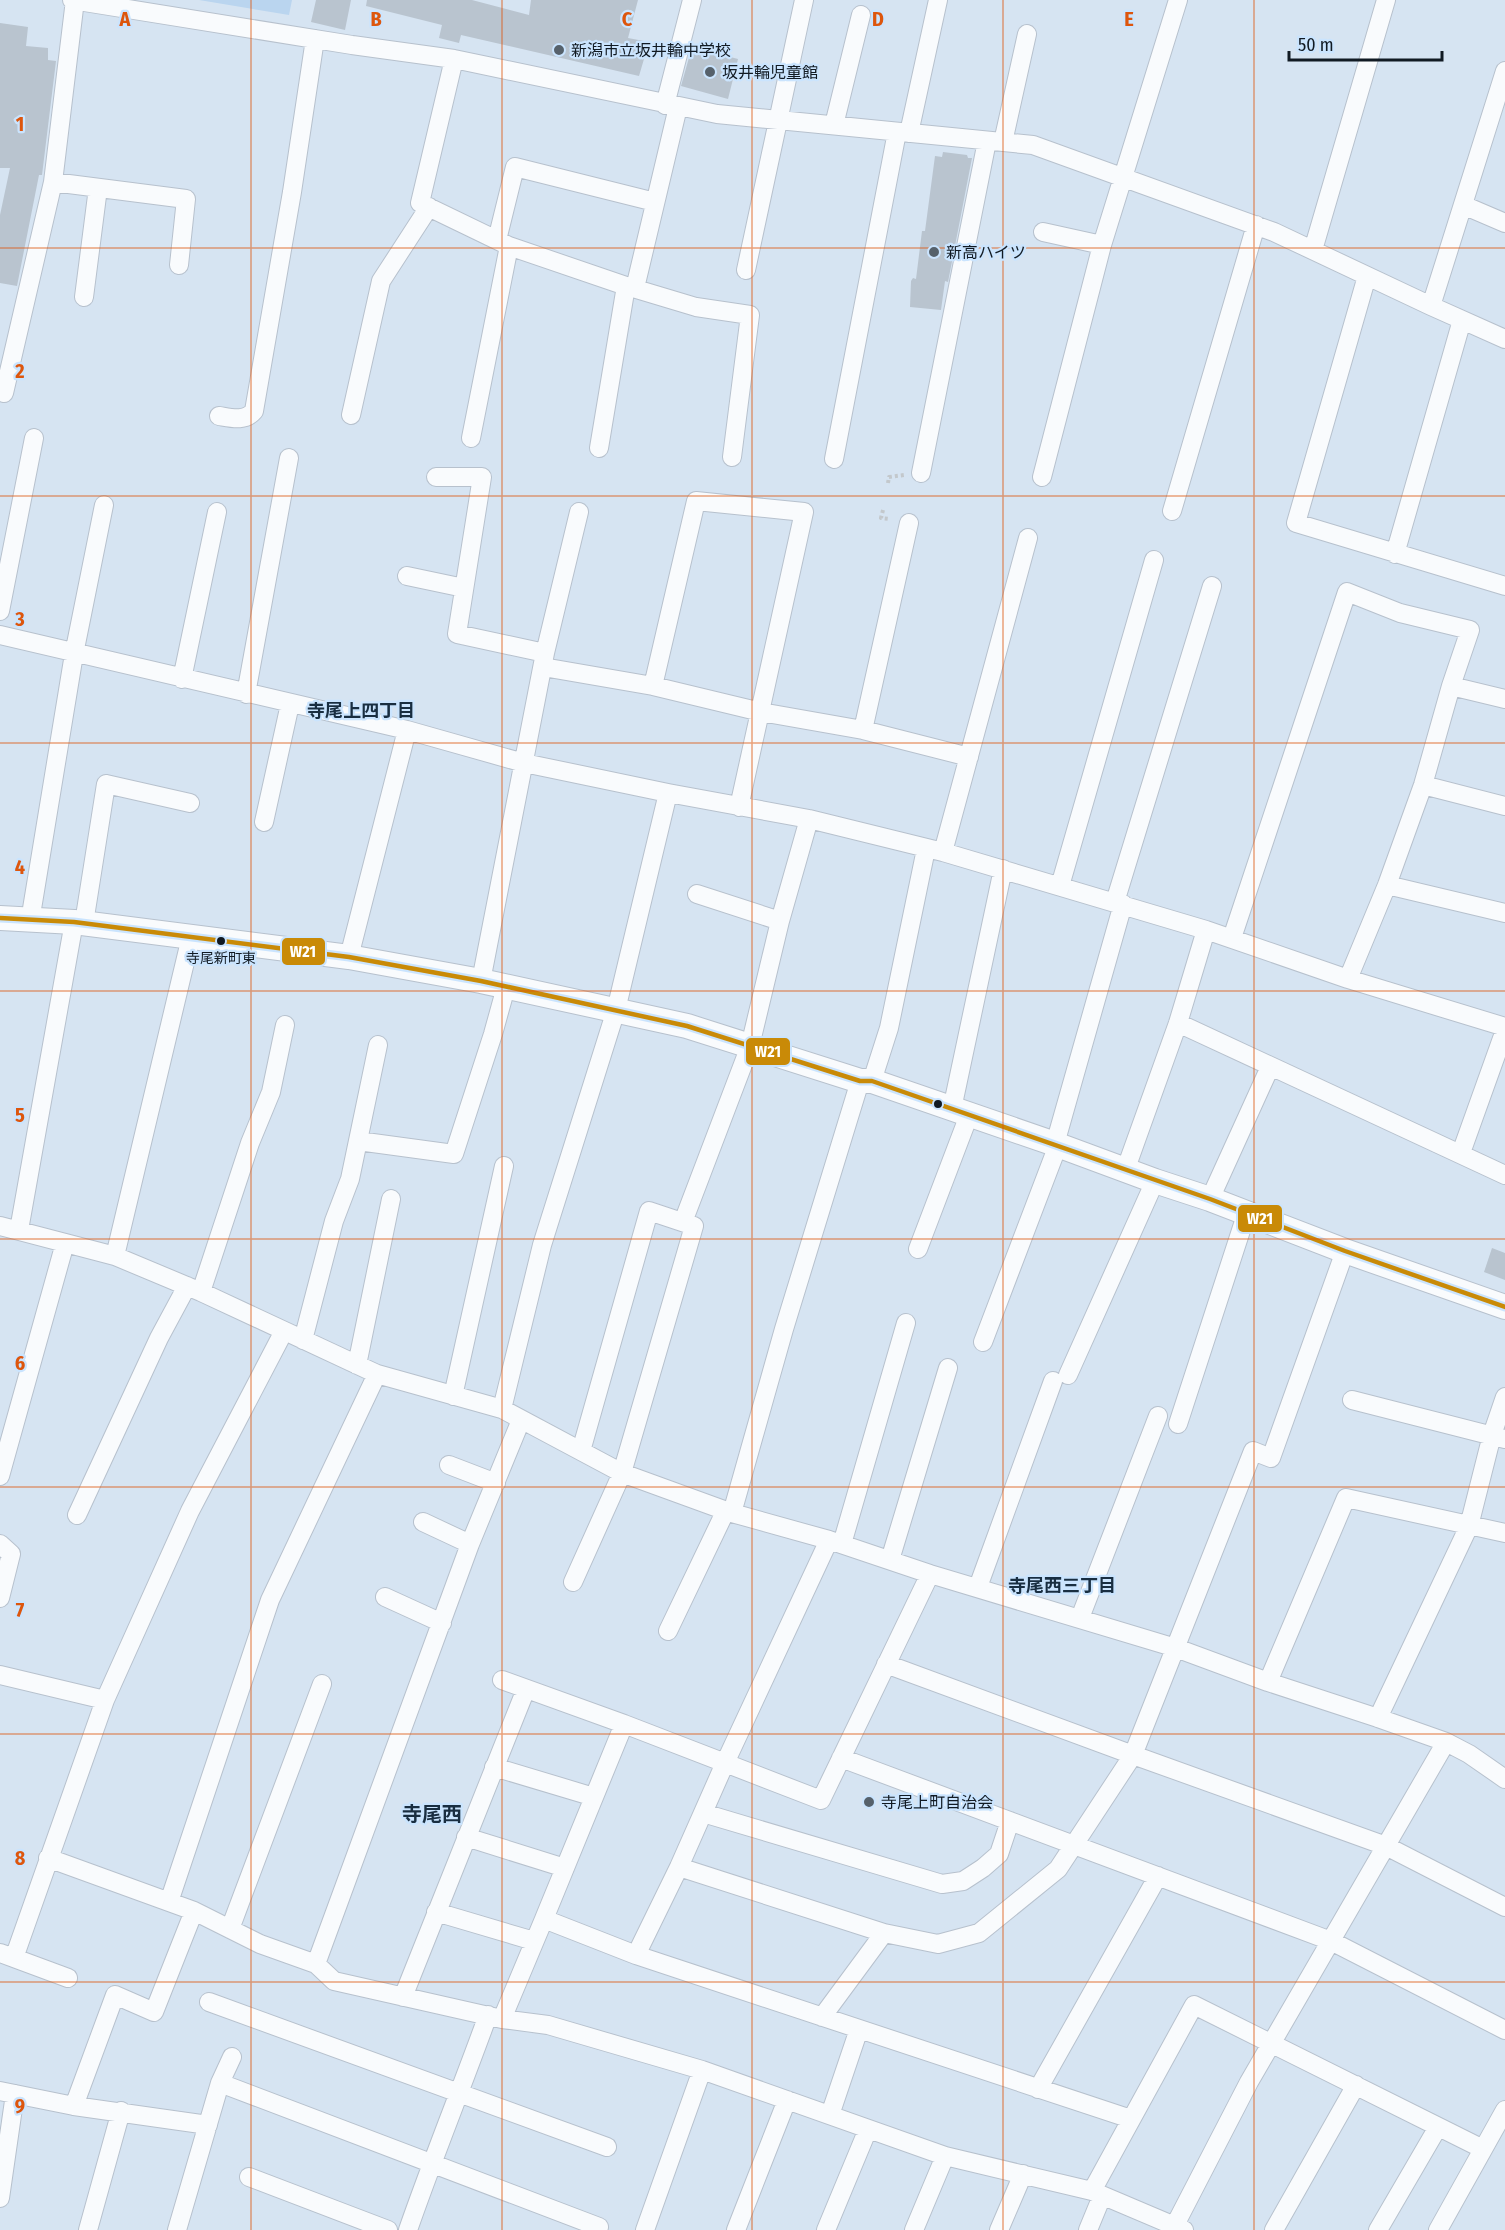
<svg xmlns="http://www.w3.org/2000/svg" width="1505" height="2230" viewBox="0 0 1505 2230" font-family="'Fira Sans Condensed','Noto Sans JP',sans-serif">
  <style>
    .green { fill: #bad5ef }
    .building { fill: #b9c4cf }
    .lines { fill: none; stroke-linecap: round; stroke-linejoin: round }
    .minor-casing { stroke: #b7c1cd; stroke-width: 20 }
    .tertiary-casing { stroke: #b7c1cd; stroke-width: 26 }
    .path { stroke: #c3c8cc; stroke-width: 4; stroke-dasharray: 3 3; stroke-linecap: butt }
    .minor { stroke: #f9fbfd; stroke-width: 18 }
    .tertiary { stroke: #f9fbfd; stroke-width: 24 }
    .bus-1-casing { stroke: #cae4fe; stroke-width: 9 }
    .bus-1 { stroke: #c98a07; stroke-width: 4.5 }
    .grid { fill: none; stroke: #dd560d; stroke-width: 1.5; stroke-opacity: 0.55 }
    .poi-dot { fill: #56616b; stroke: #cae4fe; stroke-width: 2 }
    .bus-dot { fill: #111a23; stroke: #cae4fe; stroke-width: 2 }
    .labels { text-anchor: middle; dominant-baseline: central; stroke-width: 4.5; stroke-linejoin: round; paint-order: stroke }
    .bus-label { font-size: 14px; fill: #111a23; stroke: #cae4fe }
    .poi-label { font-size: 16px; fill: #111a23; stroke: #cae4fe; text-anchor: start }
    .neighbourhood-label { font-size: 18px; font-weight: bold; fill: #192e41; stroke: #cae4fe }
    .quarter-label { font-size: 20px; font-weight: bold; fill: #192e41; stroke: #cae4fe }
    .grid-label { font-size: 20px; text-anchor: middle; font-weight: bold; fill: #dd560d; stroke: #cae4fe; stroke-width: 4.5; stroke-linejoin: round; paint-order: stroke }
    .line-badge { stroke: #cae4fe; stroke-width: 2 }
    .badge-label { font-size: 16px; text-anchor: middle; font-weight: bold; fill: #fff }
  </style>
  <rect width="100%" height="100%" fill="#d6e4f2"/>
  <!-- green -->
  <path class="green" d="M199,0h93l-3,15z"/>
  <!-- building -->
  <path class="building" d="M316,0h35l-6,30 -34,-8z
    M367,0h105l57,15 2,-15h107l-10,38 21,4 -10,34 -178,-41 -2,8 -20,-5 3,-13 -76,-19z
    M0,23l28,4 -2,19 22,2v12l8,1 -14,114h-3l-22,111 -17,-3v-68l10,-47h-10z
    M692,47l46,12 -10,40 -47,-13z
    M943,152l24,3 1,3h4l-24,124 -3,-1 -4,29 -31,-3 1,-26 2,-3 3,1 6,-48h3l10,-75 7,1z
    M1492,1248l13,5v27l-21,-8z"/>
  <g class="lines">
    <!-- minor casing -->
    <g class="minor-casing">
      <path id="minor" d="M72,0l280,45 102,14 263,55 316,31 241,87 157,74 74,33
        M454,59l-34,144 89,43 117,40 70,21 54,8 -18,142
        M665,105l27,-105
        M834,125l27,-110
        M909,133l29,-133
        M1003,142l24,-108
        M53,182l133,17 -7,66
        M1463,205l42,18
        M1043,232l59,13
        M497,240l18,-73 140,35
        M1313,250l73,-250
        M746,270l58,-270
        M1367,276l-71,247 209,63
        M635,288l43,-181
        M84,297l14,-109
        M1431,306l74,-235
        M4,393l49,-211 22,-182
        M351,415l30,-134 48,-74
        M219,416c12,2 26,6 35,-5l38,-219 23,-153
        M471,438l38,-192
        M599,448l27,-162
        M834,459l63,-327
        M921,473l66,-332
        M436,477h46l-25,157 88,19
        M1042,477l60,-232 76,-245
        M1172,511l84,-286
        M1395,554l67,-234
        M407,576l57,12
        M0,611l34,-173
        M0,635l407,95 117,33 144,30 141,26 134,33 263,78 142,49 157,48
        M543,667l110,19 108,26 102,18 106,27
        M182,679l35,-167
        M653,686l43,-185 108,11 -65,295
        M246,694l43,-236
        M863,730l46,-207
        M1423,785l82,21
        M264,822l26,-118
        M943,852l85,-314
        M1387,885l118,28
        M1060,886l94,-326
        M697,894l83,27
        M1115,902l97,-316
        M30,921l44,-267 30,-149
        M84,923l22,-139 84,19
        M1232,938l115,-346 53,21 70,17 -19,56
        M349,957l58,-227
        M1348,979l39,-94 36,-100 28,-99 54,13
        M481,981l64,-328 34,-141
        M1178,1023l327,152
        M872,1081l17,-53 37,-179
        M952,1109l51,-240
        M358,1141l96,13 39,-120 13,-47
        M1055,1144l68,-240
        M1461,1153l44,-123
        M1125,1171l53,-148 28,-93
        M1210,1199l60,-132
        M683,1222l67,-176 30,-125 29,-102
        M0,1226l115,30 86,36 176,82 125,35 120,64 110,40 97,27 101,34 246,74 92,34 110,36 68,24 23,12 36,25
        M19,1230l55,-308
        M918,1249l51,-134
        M115,1256l76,-319
        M201,1292l49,-149 21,-51 14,-67
        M303,1340l31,-119 16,-42 28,-134
        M983,1342l75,-197
        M357,1365l34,-166
        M1068,1375l87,-194
        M453,1396l51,-230
        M1352,1400l153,39
        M502,1409l40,-164 74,-235 52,-217
        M1178,1424l69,-212
        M449,1465l47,18
        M0,1476l65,-233
        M732,1513l52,-184 76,-248
        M77,1515l82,-177 28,-52
        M423,1522l47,22
        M0,1544l11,10 -11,44
        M842,1544l64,-221
        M890,1560l58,-192
        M573,1582l49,-109 72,-247 -45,-15 -68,240
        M978,1587l75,-206
        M385,1597l57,26
        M1080,1618l78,-202
        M668,1631l58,-121
        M886,1664l247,91 253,91 119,61
        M0,1675l105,25
        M502,1680l122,44
        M1268,1682l78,-184 159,35
        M1378,1718l91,-192 23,-91 13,-38
        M841,1758l490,183 174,89
        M494,1767l100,30
        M703,1813l239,71 21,-3 20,-13 16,-14 11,-33
        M466,1837l99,31
        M48,1858l146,53 66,33 56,20 18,17 168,38 46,6 154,45 243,86 147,35 92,39
        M679,1867l205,66 54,11 41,-11 79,-64 75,-114 120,-304 18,7 74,-207
        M169,1902l101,-302 107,-226
        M436,1912l98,29
        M544,1919l80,-195 197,76 109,-226
        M230,1929l92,-245
        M0,1953l14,5 91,-258 85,-189 94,-180
        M636,1955l495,164
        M14,1958l54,20
        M316,1964l154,-420 51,-124
        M403,1997l123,-308
        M209,2002l398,145
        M822,2017l62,-84
        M502,2019l42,-100 92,36 43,-88 46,-104 104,-223
        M220,2083l379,144
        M1038,2089l120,-213
        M0,2091l74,15 134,19
        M74,2106l41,-111 39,17 40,-101
        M830,2115l29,-86
        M249,2177l139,53
        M1092,2191l102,-186 289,144
        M0,2198l15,-104
        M1175,2225l74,-143 197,-340
        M88,2230l33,-119
        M177,2230l43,-147 12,-26
        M408,2230c25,-72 54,-143 80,-215
        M645,2230l57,-160
        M736,2230l51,-130
        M826,2230l42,-101
        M914,2230l31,-74
        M999,2230l24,-56
        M1088,2230l14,-34
        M1274,2230l82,-145
        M1378,2230l60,-103
        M1438,2230l67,-120"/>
    </g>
    <!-- tertiary casing -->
    <g class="tertiary-casing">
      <path id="tertiary" d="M0,918l74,4 275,35 132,24 206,45 173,55h12l183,63 100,37 55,18 135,52 160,56"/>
    </g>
    <!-- path -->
    <path class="path" d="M888,483l1,-6 15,-2
      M883,510l-2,8 9,1"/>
    <!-- minor -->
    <use href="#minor" class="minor"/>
    <!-- tertiary -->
    <use href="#tertiary" class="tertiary"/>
    <!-- bus-1 casing -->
    <g class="bus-1-casing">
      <path id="bus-1" d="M0,918l74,4 275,35 132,24 206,45 173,55h12l338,118 135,52 160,56"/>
    </g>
    <!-- bus-1 -->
    <use href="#bus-1" class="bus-1"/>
  </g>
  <!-- grid -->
  <path class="grid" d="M251,0v2230M502,0v2230M752,0v2230M1003,0v2230M1254,0v2230M0,248h1505M0,496h1505M0,743h1505M0,991h1505M0,1239h1505M0,1487h1505M0,1734h1505M0,1982h1505"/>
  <!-- markers -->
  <g class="poi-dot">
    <circle cx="559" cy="50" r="6"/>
    <circle cx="710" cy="72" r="6"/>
    <circle cx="934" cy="252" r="6"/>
    <circle cx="869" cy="1802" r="6"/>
  </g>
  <g class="bus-dot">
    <circle cx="221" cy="941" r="5"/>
    <circle cx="938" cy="1104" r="5"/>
  </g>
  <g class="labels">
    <!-- bus labels -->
    <g class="bus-label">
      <text x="221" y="958">寺尾新町東</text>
    </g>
    <!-- poi labels -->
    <g class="poi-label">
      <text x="571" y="50">新潟市立坂井輪中学校</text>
      <text x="722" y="72">坂井輪児童館</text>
      <text x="946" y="252">新高ハイツ</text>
      <text x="881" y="1802">寺尾上町自治会</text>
    </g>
    <!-- neighbourhood labels -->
    <g class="neighbourhood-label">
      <text x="361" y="711">寺尾上四丁目</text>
      <text x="1062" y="1586">寺尾西三丁目</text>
    </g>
    <!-- quarter labels -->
    <g class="quarter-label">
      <text x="432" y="1814">寺尾西</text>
    </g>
  </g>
  <g class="grid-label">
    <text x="125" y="26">A</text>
    <text x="376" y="26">B</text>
    <text x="627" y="26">C</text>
    <text x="878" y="26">D</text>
    <text x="1129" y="26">E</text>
    <text x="20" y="131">1</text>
    <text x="20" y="378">2</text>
    <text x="20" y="626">3</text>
    <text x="20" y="874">4</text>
    <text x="20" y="1122">5</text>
    <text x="20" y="1370">6</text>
    <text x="20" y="1617">7</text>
    <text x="20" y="1865">8</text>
    <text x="20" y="2113">9</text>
  </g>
  <g class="line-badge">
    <rect x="281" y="937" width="45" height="29" rx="6" fill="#c98a07"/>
    <rect x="745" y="1037" width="46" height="29" rx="6" fill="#c98a07"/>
    <rect x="1237" y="1204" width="46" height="29" rx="6" fill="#c98a07"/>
  </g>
  <g class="badge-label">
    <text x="303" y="957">W21</text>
    <text x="768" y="1057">W21</text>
    <text x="1260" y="1224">W21</text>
  </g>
  <!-- scale -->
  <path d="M1289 51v9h153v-9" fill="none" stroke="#111a23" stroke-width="3"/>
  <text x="1298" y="51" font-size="18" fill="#111a23" stroke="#cae4fe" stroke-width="4.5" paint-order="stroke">50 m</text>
</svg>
